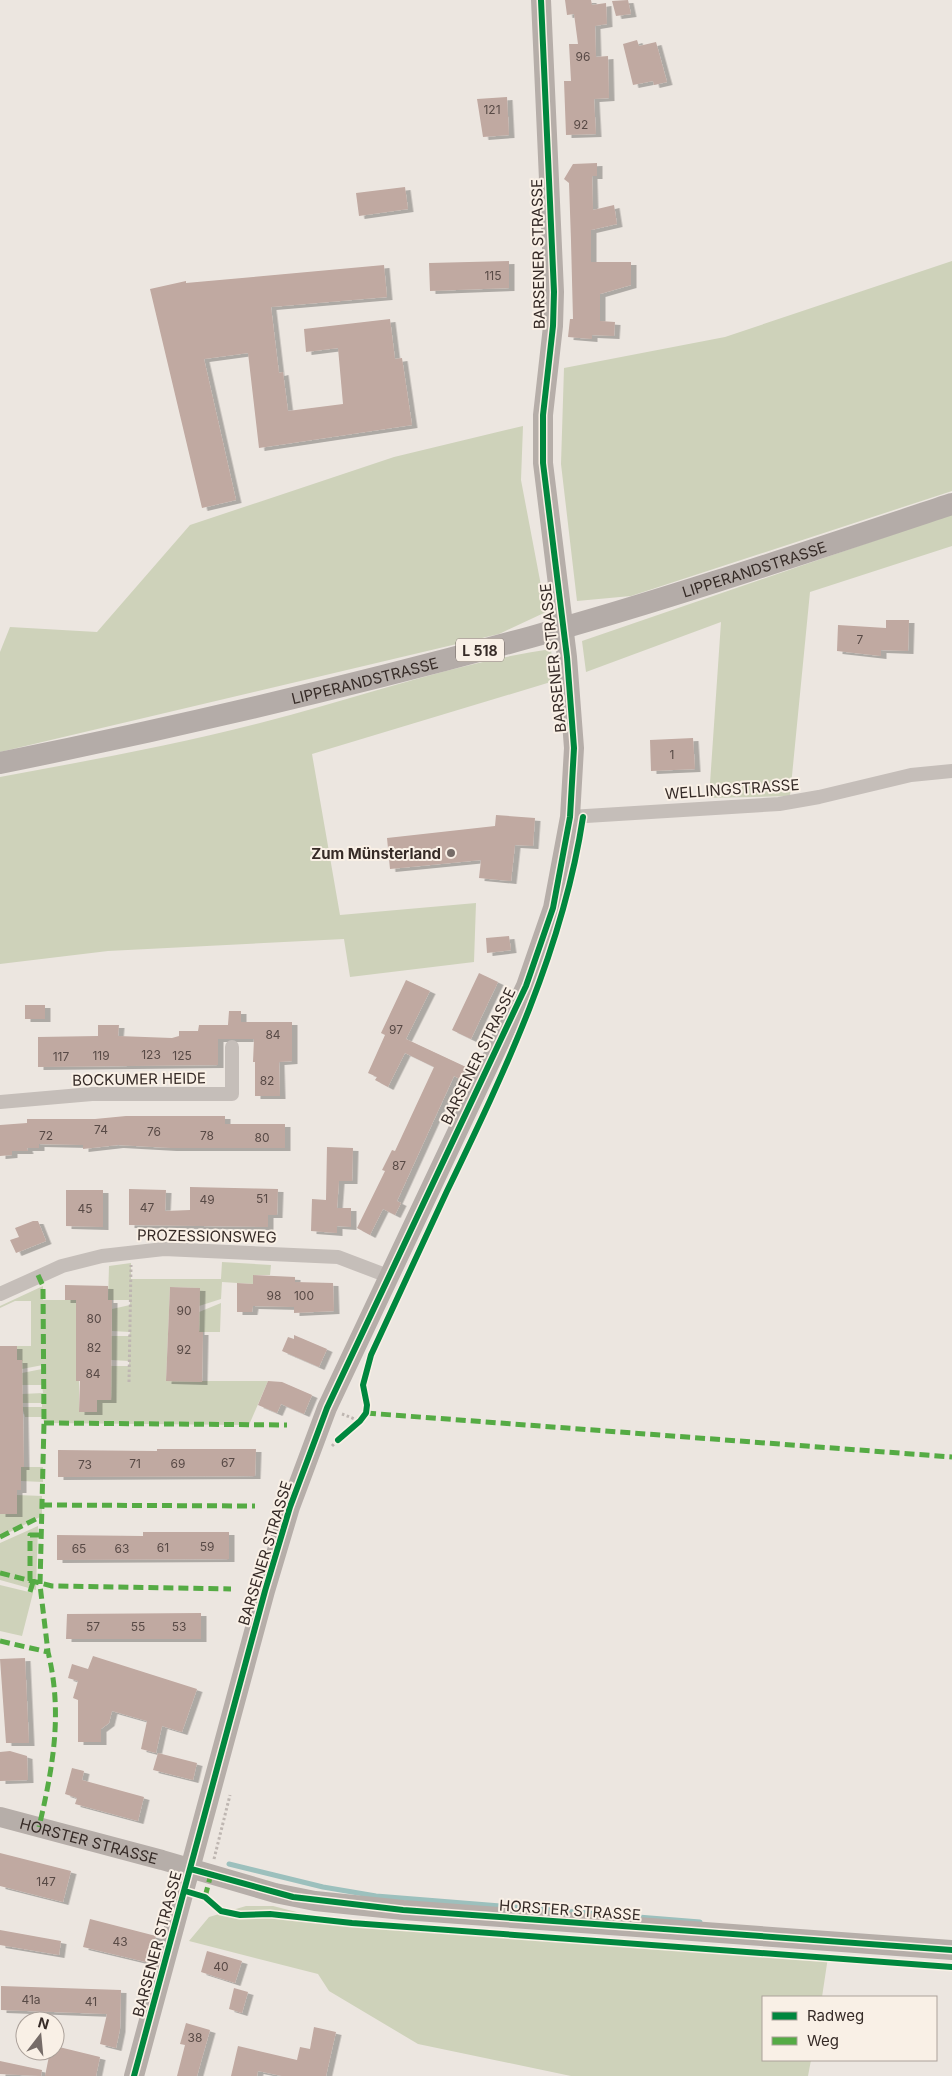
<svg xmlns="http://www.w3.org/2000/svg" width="952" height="2076" viewBox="0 0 952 2076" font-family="Inter,sans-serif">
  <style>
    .green { fill: #ced2ba }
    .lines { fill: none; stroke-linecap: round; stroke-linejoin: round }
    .stream { stroke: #9cc0bd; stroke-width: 5 }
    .building { fill: #c0a9a1; filter: url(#shadow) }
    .path { stroke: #beb6b1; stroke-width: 3; stroke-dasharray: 2.5 2.5; stroke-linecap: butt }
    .street { stroke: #c5beb9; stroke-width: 14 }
    .secondary { stroke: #b6aea9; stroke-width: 20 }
    .primary { stroke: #b4aca8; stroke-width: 22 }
    .quiet { stroke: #55ab44; stroke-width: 5; stroke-dasharray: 10 5; stroke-linecap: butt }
    .cycleway-casing { stroke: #f9f0e6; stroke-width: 9 }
    .cycleway { stroke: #00873e; stroke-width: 6 }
    .poi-dot { fill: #766c68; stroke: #f9f0e6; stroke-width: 2 }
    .labels { text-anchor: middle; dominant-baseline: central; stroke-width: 4; stroke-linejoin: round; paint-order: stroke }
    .number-label { font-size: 12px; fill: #584a46 }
    .shield { fill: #f9f0e6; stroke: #706660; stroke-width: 1 }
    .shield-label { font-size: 14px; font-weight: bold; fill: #362b27 }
    .street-label { font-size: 15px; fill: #362b27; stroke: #f9f0e6 }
    .poi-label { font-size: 15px; font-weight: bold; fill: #362b27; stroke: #f9f0e6; text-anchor: end }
  </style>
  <defs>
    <filter id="shadow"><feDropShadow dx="5.5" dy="3" stdDeviation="0" flood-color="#0004"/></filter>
  </defs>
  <rect width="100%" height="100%" fill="#ece6e0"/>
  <!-- green -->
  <path class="green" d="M952,261v230l-321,105 -54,5 -16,-137 3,-96 161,-31z
    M523,426l-2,54 25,132 -47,22 -499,118v-100l10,-25 87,5 93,-107 204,-68z
    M952,514v32l-142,46 -20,204 -81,2 12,-176 -135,50 -4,-31z
    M551,649l3,32 -242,73 28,161 136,-12 -2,59 -124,15 -6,-38 -236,12 -108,13v-187c87,-16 174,-32 260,-54 97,-25 191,-59 291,-74z
    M222,1262l49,3 -1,10h-16l-1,9 -31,-2 -1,17 -22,7v-18l-29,-1 -4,94h102l-19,44 -205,-2 -1,-6h-18l-3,-10h20v-4h-20v-9l21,-1 -1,-8h-20v-12l20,-4 1,-4 -21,4v-9h-5v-14h14v-45h-16l-15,7v-2l43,-20v14h33v80l3,1v30l18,-11h14v-34h18v-5l-18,-1v-24h18l1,-4 -18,-1v-22l18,-4v-5h-22l1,-34 22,-3v16h90z
    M221,1303l-1,29h-21v-20z
    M21,1467h22v15l-22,-1z
    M17,1495l25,1v20l-42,21v-23h17z
    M38,1526l-2,64 -36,-10v-37z
    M0,1585l33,8 -11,43 -22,-5z
    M246,1906h27l43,11 512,40 -6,40h-59v63h48l-3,16h-237l-153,-32 -89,-53 -11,-17 -129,-33 20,-24z"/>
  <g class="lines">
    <!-- stream -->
    <path class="stream" d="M229,1864l94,23 53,9 324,26"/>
  </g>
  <!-- building -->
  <path class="building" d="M565,0h26l1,5 14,-2 1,21 -12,2 1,31 12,-1 1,42 -15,1 2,35 -30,1 -2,-54h7l-2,-37h9l-4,-30 -7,1z
    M628,0l3,14 -15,2 -4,-15z
    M637,40l2,6 17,-4 11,40 -13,3 -1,-4 -20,4 -10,-41z
    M507,97l2,38 -26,2 -6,-38z
    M597,163v13h-5l1,34 21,-5 3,19 -26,6v32h40v23l-31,9v27l15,1 -1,14 -22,-1v4l-24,-2 2,-18h3l-2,-78 -2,-58 -5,-4 9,-15z
    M405,187l3,22 -49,7 -3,-23z
    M509,261v27l-79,3 -1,-28z
    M384,265l3,32 -116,10 8,66 4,-1 5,39 55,-7 -5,-56 -32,4 -2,-23 86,-10 5,40 7,-1 10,67 -153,23 -11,-95 -44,6 32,141 -34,8 -52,-219 36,-8v2z
    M886,620h23l-1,31 -27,-1v6l-44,-5 1,-26 48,3z
    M693,738l2,31 -44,2 -1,-31z
    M496,815l39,3 -2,28 -18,-1 -4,36 -32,-3 2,-18 -91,9 -3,-31 108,-12z
    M509,936l2,14 -24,3 -1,-15z
    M479,973l19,9 -27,57 -19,-9z
    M406,980l24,11 -24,48 60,28 -6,12 -6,-3 -57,125 4,2 -6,12 -12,-6 -13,26 -13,-7 28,-57 -3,-1 10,-20 3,1 39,-84 -29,-14 -17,34 -13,-7 2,-3 -9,-4 17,-38 -4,-2z
    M25,1005h20v14h-20z
    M229,1011h12v11h51v39l-13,1 1,34h-25v-34h-2l1,-23h-36v26l-180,2v-30l60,-1v-11h21l-1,11 54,2 7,-2v-5h19l1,-6h29z
    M126,1116h99v8h60v24h-114l-53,-3 -35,4v-4l-44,-1v4h-12l1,3h-16v4l-12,1v-31l27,-2v-4h68z
    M327,1147l26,1 -1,33h-13l-2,27h14v19l-14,-1v7l-26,-2 1,-32 14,1z
    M190,1187l88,2 -1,26h-9v12l-139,-2v-36l37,1 -1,21 25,-1z
    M66,1190h37v37l-37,-1z
    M33,1221h5l8,20 -30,12 -6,-13 9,-3 -4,-9z
    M253,1275l42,2v5l38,1 1,28 -40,2v-6l-41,-1 -1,6h-15v-29l16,1z
    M65,1285l43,1v14h4l-1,100h-14v12h-18l1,-31h-4v-81h-11z
    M170,1287l30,1 -1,44h4l-1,50 -36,-1z
    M294,1335l33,14 -8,18 -37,-16 6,-14 6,2z
    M0,1346h17v14h5l2,107h-3v23h-4v24h-17z
    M268,1381l14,1 30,13 -8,19 -23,-10 -4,9 -19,-8z
    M157,1449h99l-1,27 -197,1v-27l99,1z
    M143,1532h86v27l-172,1v-25l86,1z
    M201,1613v26h-135l1,-25z
    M93,1656l104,33 -15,43 -20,-6 -6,27 -15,-4 6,-28 -35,-10 -3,12 -8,6v13h-23v-42l-5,-2 5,-17 -10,-3 4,-14 16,5z
    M25,1658l4,85h-23l-6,-84z
    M10,1751l17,5 1,24 -28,1v-29z
    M158,1753l39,10 -4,17 -40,-10z
    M72,1768l12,3 -2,9 62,17 -6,24 -63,-17 2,-6 -12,-4z
    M0,1853l71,18 -8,31 -63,-16z
    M90,1919l66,17 -6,27 -67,-16z
    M0,1930l61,11 -2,14 -59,-10z
    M207,1951l35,10 -7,22 -34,-11z
    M1,1986l120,4 -1,39 -4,19 -16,-4 7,-30 -106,-4z
    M234,1988l14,4 -6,21 -13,-4z
    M186,2023l24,7 -13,46h-20l8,-31 -5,-1z
    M314,2027l22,5 -10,44h-44l-24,-5 -1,5h-26l7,-30 59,14 3,-13 10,2z
    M55,2046l45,11 -4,19h-51l5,-25h5z
    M0,2061l42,9 -1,6 -41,-2z"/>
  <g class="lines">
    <!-- path -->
    <path class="path" d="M129,1382l2,-117
      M342,1414l18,7
      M332,1446l6,-6
      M214,1859l16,-64"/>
    <!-- street -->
    <path class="street" d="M570,817l209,-13 40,-7 92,-22 41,-4
      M0,1102l92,-8h140v-47
      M0,1294l62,-28 40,-10 62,-7 174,8 50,19"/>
    <!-- secondary -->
    <g class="secondary">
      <path id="s1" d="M0,1817l162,43 113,33 40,8 88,9 549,40"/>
      <path d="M134,2076l131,-485 25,-84 37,-99 199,-422 27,-78 17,-91 4,-69 -7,-91 -24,-194v-48l10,-89 1,-34 -13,-292"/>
    </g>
    <!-- primary -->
    <path class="primary" id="s2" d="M0,763c178,-36 356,-78 531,-126 141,-39 282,-87 421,-133"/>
    <!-- quiet -->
    <path class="quiet" d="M38,1275l5,11 1,137 -4,162 8,67
      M366,1413l586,44
      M44,1423l243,2
      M42,1505l213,1
      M0,1537l42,-21
      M0,1573l52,13 179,3
      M30,1581v-46h11
      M30,1592l3,-10
      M0,1641l48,11c15,61 5,115 -9,175
      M205,1897l6,-23"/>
    <!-- cycleway casing -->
    <g class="cycleway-casing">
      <path id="cycleway" d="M338,1440l22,-19 6,-8 1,-8 -4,-20 8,-30c25,-54 50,-109 76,-164 58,-120 116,-241 136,-374
        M191,1869l102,28 110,13 549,40
        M185,1891l20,6 16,14 19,4 30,-1 82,9 600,44
        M134,2076l131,-485 25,-84 37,-99 199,-422 27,-78 17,-91 4,-69 -7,-91 -24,-194v-48l10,-89 1,-34 -13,-292"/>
    </g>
    <!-- cycleway -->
    <use href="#cycleway" class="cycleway"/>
  </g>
  <!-- markers -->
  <circle class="poi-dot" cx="451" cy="853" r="5"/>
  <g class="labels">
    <!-- number labels -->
    <g class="number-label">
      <text x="583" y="56">96</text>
      <text x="492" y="109">121</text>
      <text x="581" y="124">92</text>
      <text x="493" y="275">115</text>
      <text x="860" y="639">7</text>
      <text x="672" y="754">1</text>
      <text x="396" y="1029">97</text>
      <text x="273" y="1034">84</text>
      <text x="151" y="1054">123</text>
      <text x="101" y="1055">119</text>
      <text x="182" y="1055">125</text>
      <text x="61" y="1056">117</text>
      <text x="267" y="1080">82</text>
      <text x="101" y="1129">74</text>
      <text x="154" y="1131">76</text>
      <text x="46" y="1135">72</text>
      <text x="207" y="1135">78</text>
      <text x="262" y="1137">80</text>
      <text x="399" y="1165">87</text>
      <text x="262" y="1198">51</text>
      <text x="207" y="1199">49</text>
      <text x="147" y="1207">47</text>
      <text x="85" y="1208">45</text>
      <text x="274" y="1295">98</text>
      <text x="304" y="1295">100</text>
      <text x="184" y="1310">90</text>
      <text x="94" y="1318">80</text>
      <text x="94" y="1347">82</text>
      <text x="184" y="1349">92</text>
      <text x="93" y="1373">84</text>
      <text x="228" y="1462">67</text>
      <text x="135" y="1463">71</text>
      <text x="178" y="1463">69</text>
      <text x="85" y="1464">73</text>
      <text x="207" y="1546">59</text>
      <text x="163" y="1547">61</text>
      <text x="79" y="1548">65</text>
      <text x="122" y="1548">63</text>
      <text x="93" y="1626">57</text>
      <text x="138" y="1626">55</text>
      <text x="179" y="1626">53</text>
      <text x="46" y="1881">147</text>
      <text x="120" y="1941">43</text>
      <text x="221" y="1966">40</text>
      <text x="31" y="1999">41a</text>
      <text x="91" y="2001">41</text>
      <text x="195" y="2037">38</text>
    </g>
    <!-- shield labels -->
    <rect class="shield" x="456" y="638.5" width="48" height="23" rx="4"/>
    <g class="shield-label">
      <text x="480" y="650">L 518</text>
    </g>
    <!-- street labels -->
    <g class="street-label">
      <text transform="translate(538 254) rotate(-91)">BARSENER STRASSE</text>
      <text stroke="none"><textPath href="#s2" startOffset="779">LIPPERANDSTRASSE</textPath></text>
      <text transform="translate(553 658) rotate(-96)">BARSENER STRASSE</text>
      <text stroke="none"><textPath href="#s2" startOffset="374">LIPPERANDSTRASSE</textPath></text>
      <text transform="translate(732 789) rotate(-4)">WELLINGSTRASSE</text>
      <text transform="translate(478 1056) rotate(-64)">BARSENER STRASSE</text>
      <text transform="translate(139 1079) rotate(-1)">BOCKUMER HEIDE</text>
      <text transform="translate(207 1236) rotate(1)">PROZESSIONSWEG</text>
      <text transform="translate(265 1553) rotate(-73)">BARSENER STRASSE</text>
      <text stroke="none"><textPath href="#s1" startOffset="92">HORSTER STRASSE</textPath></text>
      <text transform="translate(570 1910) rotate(4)">HORSTER STRASSE</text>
      <text transform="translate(157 1944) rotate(-75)">BARSENER STRASSE</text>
    </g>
    <!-- poi labels -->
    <g class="poi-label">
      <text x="441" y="853">Zum Münsterland</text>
    </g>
  </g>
  <!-- legend -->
  <rect x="762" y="1996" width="175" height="65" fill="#f9f0e6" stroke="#aba19a"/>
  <rect x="772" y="2012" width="25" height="8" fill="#00873e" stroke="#aba19a"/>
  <text x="807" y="2021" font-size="15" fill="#362b27">Radweg</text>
  <rect x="772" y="2037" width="25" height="8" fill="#55ab44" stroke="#aba19a"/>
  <text x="807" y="2046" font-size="15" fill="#362b27">Weg</text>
  <!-- north arrow -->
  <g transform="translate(40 2036) rotate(16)"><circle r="24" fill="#f9f0e6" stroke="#aba19a"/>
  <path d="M0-4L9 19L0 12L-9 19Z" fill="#766c68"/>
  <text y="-8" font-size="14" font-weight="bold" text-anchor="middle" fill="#362b27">N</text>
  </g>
</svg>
